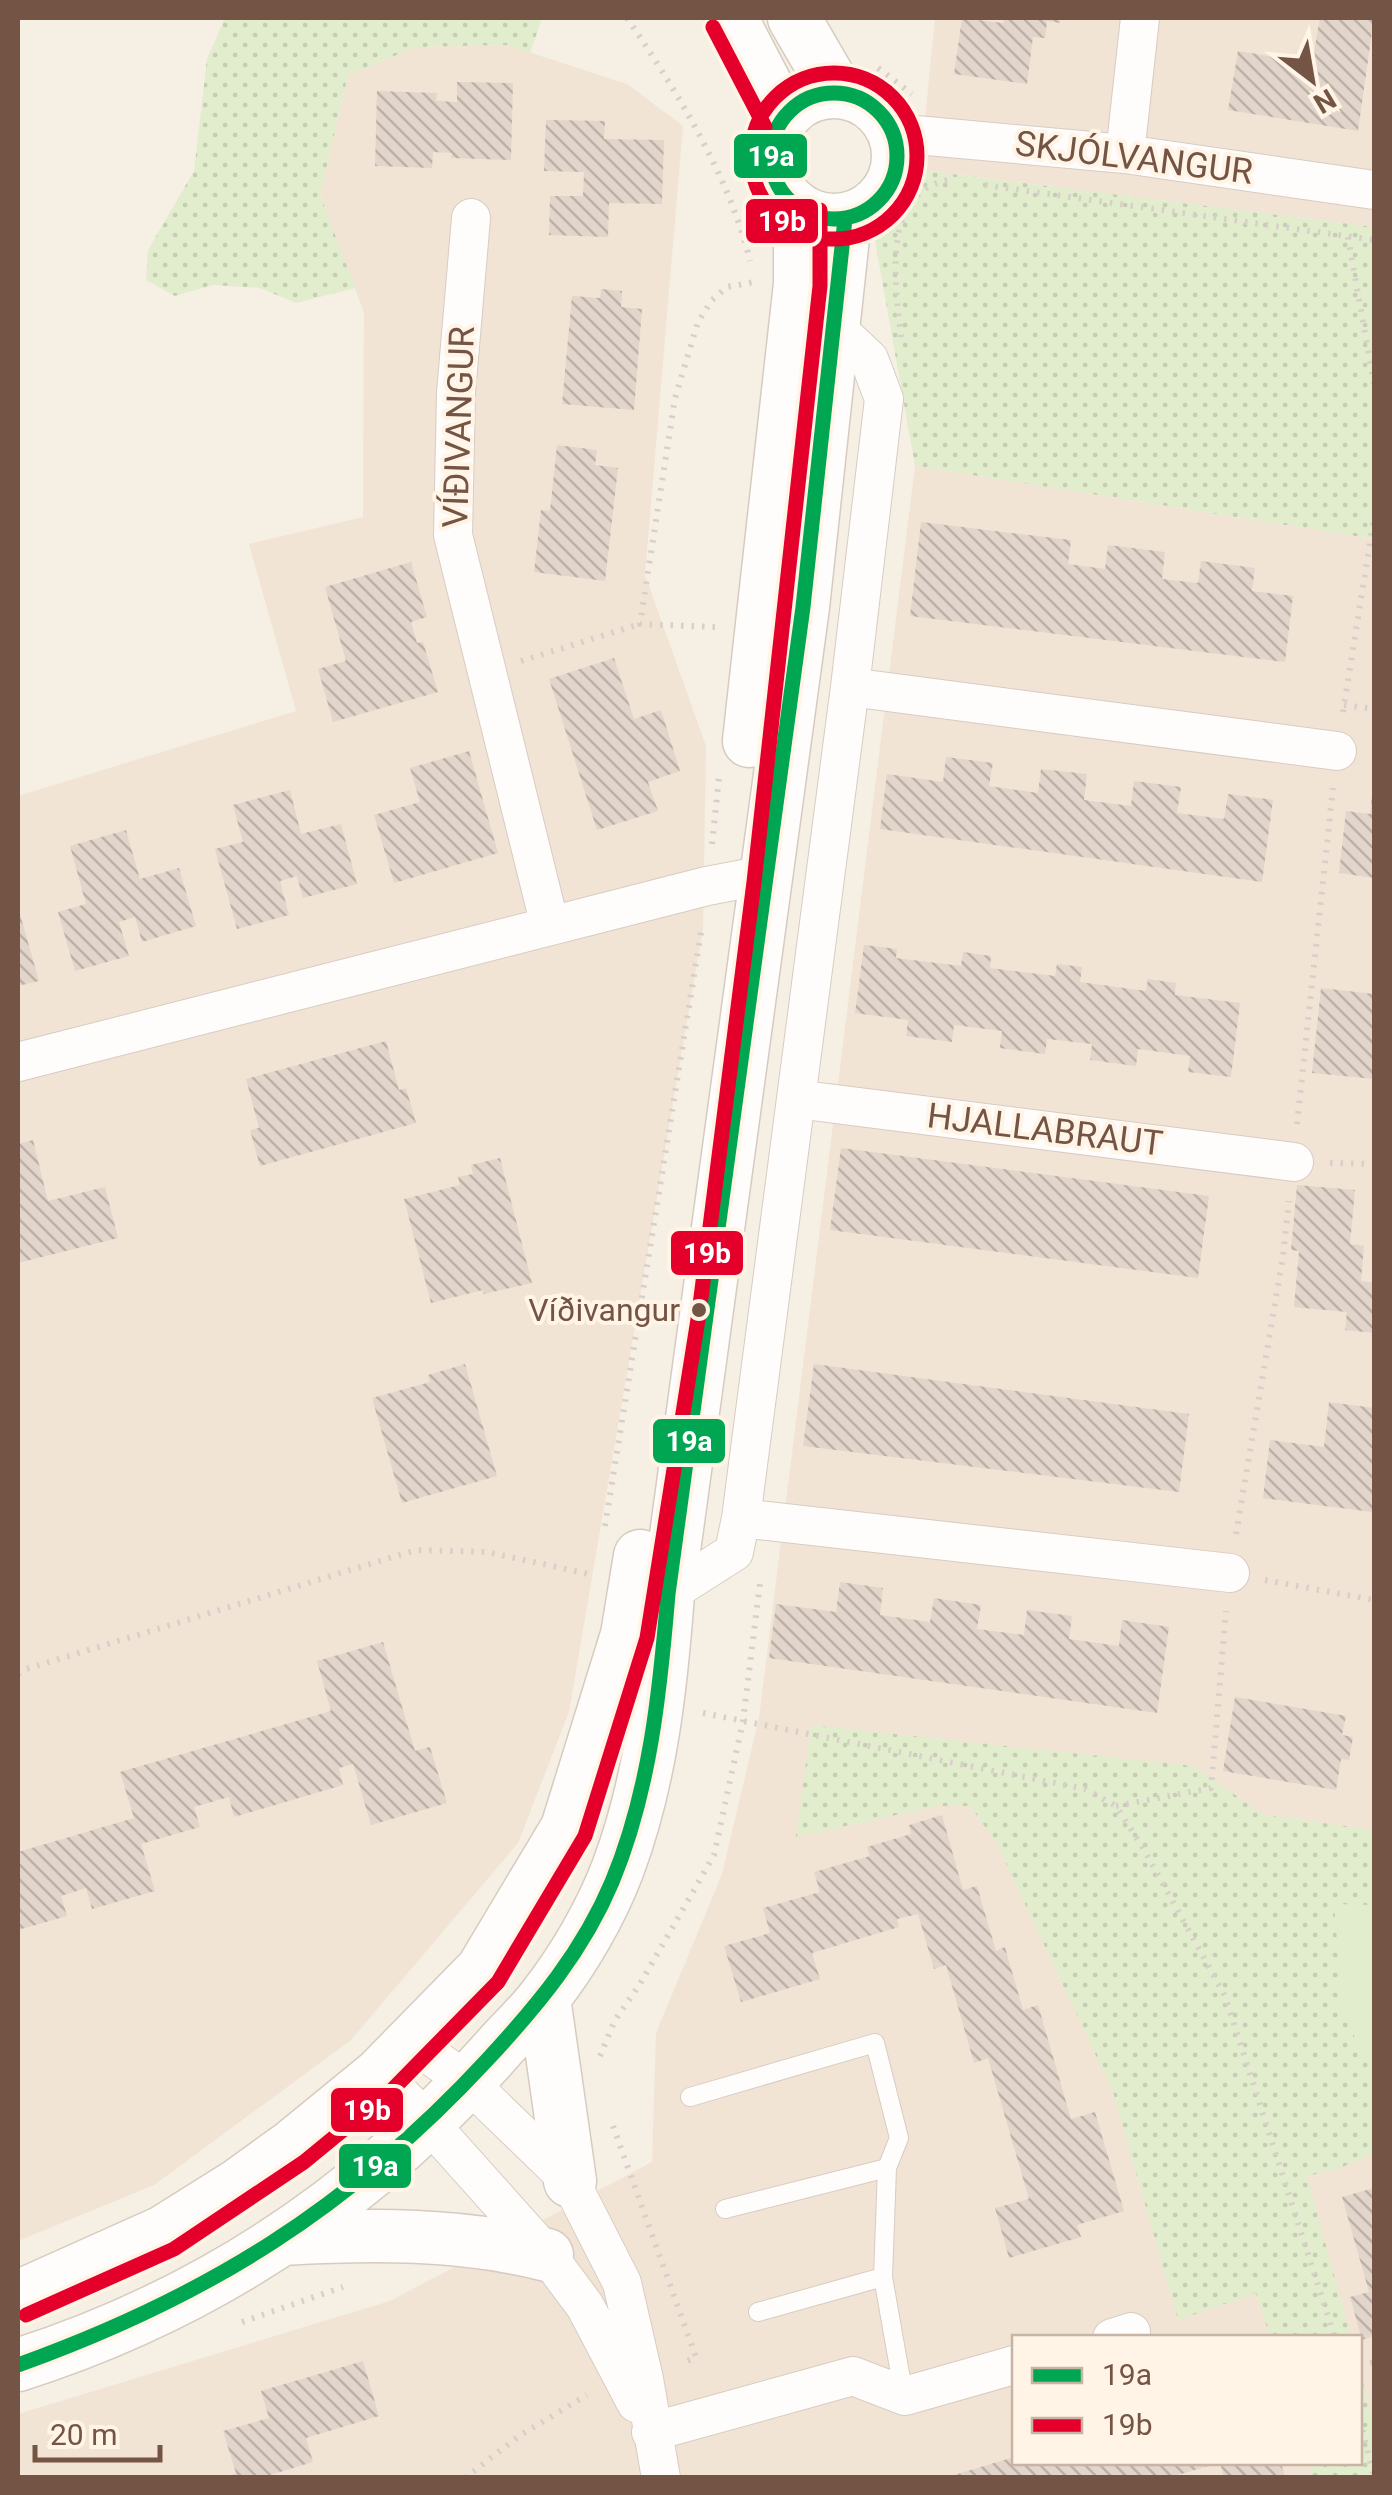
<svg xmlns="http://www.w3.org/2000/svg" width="1392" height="2495" viewBox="0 0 1392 2495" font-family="Roboto,sans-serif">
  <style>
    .residential { fill: #f2e4d4; fill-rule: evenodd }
    .grass { fill: url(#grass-dots) }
    .green { fill: #e2edce }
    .building { fill: url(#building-back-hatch) }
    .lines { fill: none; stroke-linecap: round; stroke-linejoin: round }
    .lane-casing { stroke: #d7ccc3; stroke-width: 20 }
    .street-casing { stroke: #d7ccc3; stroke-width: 40 }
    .secondary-casing { stroke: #d6cbc1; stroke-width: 55 }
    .path { stroke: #d9cfca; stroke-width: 6; stroke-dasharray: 2.5 8; stroke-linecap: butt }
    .lane { stroke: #fefdfb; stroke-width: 18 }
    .street { stroke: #fefdfb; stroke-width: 38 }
    .secondary { stroke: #fefdfb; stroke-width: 52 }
    .bus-1-casing { stroke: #fff4e5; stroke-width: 22 }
    .bus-2-casing { stroke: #fff4e5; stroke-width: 22 }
    .bus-1 { stroke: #00a651; stroke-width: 15 }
    .bus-2 { stroke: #e4002b; stroke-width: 15 }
    .bus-dot { fill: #745445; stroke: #fff4e5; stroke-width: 4 }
    .labels { text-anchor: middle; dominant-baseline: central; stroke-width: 8; stroke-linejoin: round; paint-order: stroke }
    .bus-label { font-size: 32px; fill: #745445; stroke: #fff4e5; text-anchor: end }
    .street-label { font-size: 35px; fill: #745445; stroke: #fff4e5 }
    .line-badge { stroke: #fff4e5; stroke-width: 4 }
    .badge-label { font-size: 28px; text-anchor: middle; font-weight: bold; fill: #fff }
  </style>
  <defs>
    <pattern id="grass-dots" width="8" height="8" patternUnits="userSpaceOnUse" patternTransform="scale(2.5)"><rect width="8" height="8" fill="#e2edce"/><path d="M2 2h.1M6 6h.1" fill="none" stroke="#c5cdb2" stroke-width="1.8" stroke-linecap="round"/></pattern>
    <pattern id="building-back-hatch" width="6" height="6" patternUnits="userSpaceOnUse" patternTransform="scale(2.5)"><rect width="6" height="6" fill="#e2d6cc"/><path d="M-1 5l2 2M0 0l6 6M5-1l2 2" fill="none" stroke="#bcb0a7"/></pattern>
  </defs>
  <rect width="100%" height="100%" fill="#f6efe4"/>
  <!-- residential -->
  <path class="residential" d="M935,18h439v209l-454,-57z
    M507,45l120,39 56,42 -38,449 61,171 -3,182 -134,784 -51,131 -167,197 -197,145 -136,56v-1445l278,-85 -47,-167 114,-27 1,-204 -44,-118 28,-120 68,-28z
    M915,466l459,73v1938l-1356,1v-64l372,-113 262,-139 4,-129 66,-159 37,-156zM1014,2338h346v124h-346z"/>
  <!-- grass -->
  <path class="grass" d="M225,18h317l-12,35 -24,-8 -90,2 -68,28 -28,120 35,93 -59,15 -36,-15 -47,-3 -38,11 -29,-16 2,-30 46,-79 13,-112z
    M920,170l454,57v312l-459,-73 -41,-231z
    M811,1725l383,41 70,49 110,15v323l-36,16 -31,7 44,161h-81l-14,-44 -78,27 -65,-228 -117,-250 -26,-36h-33l-141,31z
    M1360,2370l14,56v51h-61l-5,-14 52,-1z"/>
  <!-- green -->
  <path class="green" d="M1334,1904l40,1v170l-31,-61z"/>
  <!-- building -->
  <path class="building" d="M962,18l41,5 1,-5h56v5l-13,-2 -2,17 -12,-1 -6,47 -73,-10z
    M1320,18h54l-16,113 -130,-21 10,-59 74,12z
    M457,82l56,1 -2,77 -60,-2 1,-5 -19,-1 -1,16 -57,-2 2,-75 60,2 -1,8 21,1z
    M546,120l59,1 -1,18 60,1 -2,64 -53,-1 -1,34 -59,-2 1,-39h33l1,-24 -40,-1z
    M601,289l21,2 -1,16 21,2 -8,101 -72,-6 10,-108 28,2z
    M557,445l40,5 -2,15 23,3 -13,113 -71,-9 7,-62 9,1z
    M921,522l150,18 -3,24 37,5 3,-24 57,7 -3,27 36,4 3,-22 54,7 -3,23 41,5 -8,66 -375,-46z
    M411,562l16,55 -16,5 6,21 6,-1 15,50 -105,30 -15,-53 28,-8 -21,-74z
    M614,658l20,61 27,-9 19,61 -32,11 10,29 -61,19 -48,-151z
    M469,751l29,102 -104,30 -20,-68 46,-13 -10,-34z
    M946,757l47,6 -4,23 49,7 3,-24 46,5 -3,26 47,6 3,-25 47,6 -4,26 47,6 4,-25 45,6 -11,82 -382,-53 7,-55 56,8z
    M290,790l11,44 40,-10 16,60 -54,14 -6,-22 -17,5 9,34 -52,14 -22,-80 28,-7 -10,-37z
    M1372,795l2,83 -35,-5 7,-62 24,3z
    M126,830l14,49 39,-11 17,58 -54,16 -7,-25 -16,5 10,34 -54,15 -17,-59 28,-8 -16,-58z
    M18,907l21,74 -21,5z
    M864,945l33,4 -1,9 65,8 2,-14 28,4 -1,12 65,8 2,-12 25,3 -2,15 66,9 2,-12 28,4 -1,12 65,8 -9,74 -43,-5 2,-16 -52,-7 -2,17 -46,-6 2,-16 -45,-5 -2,15 -45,-6 2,-17 -48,-6 -2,17 -46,-6 2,-16 -53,-7z
    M1321,988l53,6v85l-62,-6z
    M386,1041l13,49 7,-2 10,35 -156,43 -10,-36 9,-2 -13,-49z
    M33,1140l15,61 57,-14 13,51 -100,25v-119z
    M841,1148l368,48 -11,82 -368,-48z
    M500,1158l32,125 -48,11 -1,-4 -52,13 -27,-104 56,-14 -2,-8 15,-3 -2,-9z
    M1297,1185l58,5 -5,54 14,2 -3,35 13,2v50l-29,-3 2,-18 -53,-5 5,-56 -8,-1z
    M465,1364l32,112 -95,27 -30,-105 58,-16 -2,-7z
    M814,1364l375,50 -10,78 -376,-46z
    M1329,1402l45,6 -2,104 -109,-14 7,-58 54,7z
    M840,1582l43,6 -3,27 50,7 4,-24 47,7 -4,24 47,6 3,-25 45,6 -3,23 50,7 3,-26 47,7 -12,86 -388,-55 7,-54 60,8z
    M383,1642l32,109 15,-4 17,56 -76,22 -18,-61 -14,4 4,17 -109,32 -5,-20 -35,10 6,20 -59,17 14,47 -63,18 -6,-21 -25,8 6,20 -49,14v-78l116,-34 -14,-46 211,-61 -14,-50z
    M1235,1697l111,19 -4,19 11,2 -4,23 -8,-1 -5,31 -113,-19z
    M942,1815l21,75 14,-4 19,65 9,-4 18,63 15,-5 33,114 24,-7 29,99 -47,14 4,12 -72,21 -14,-50 34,-9 -41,-141 -14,5 -28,-98 -12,4 -16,-55 -21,5 2,8 -87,26 8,26 -79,23 -17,-56 46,-13 -7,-25 57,-16 -6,-20 56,-16 -3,-9 44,-13 -2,-9z
    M1374,2188v148l-12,4 -12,-43 19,-5 -27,-95z
    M363,2361l16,55 -73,22 7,24 -53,16h-35l11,-5 -13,-42 46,-13 -8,-27z
    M1014,2457v5h193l1,4 -40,12h-224z
    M1220,2462h61l4,16h-61z"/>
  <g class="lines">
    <!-- lane casing -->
    <g class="lane-casing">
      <path id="lane" d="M690,2097l185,-54 24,95 -12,30 -4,109 21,119
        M725,2209l162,-41
        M758,2312l125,-35"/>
    </g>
    <!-- street casing -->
    <g class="street-casing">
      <path id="street" d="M894,133l231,21 249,36
        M1125,154l15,-136
        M471,218l-15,175 -3,142 97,391
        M850,687l487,64
        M18,1062l689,-176 58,-11
        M796,1099l498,63
        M741,1518l489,55
        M668,1594l66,-42 7,-34 109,-831 34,-288 -15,-40 -34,-32
        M412,2042l58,42 100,97 52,102 22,96 17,99
        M380,2074l49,49 118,132 38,51 51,97
        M1112,2338l19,-6
        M651,2432l202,-56 52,20 109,-31"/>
    </g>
    <!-- secondary casing -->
    <g class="secondary-casing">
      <path id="secondary" d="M731,18l52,100
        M794,18l43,74
        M770 156a64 64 0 1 1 128 0a64 64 0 1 1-128 0Z
        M749,741l51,-457v-74
        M544,1998l26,183
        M283,2239c89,-5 177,-6 264,16
        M18,2297l145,-65 75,-47 54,-39 88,-72 102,-104 85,-142 60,-193 13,-79
        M18,2365c191,-61 353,-170 484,-321 14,-15 29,-29 41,-45 30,-38 58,-86 75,-131 33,-88 43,-180 50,-274l135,-987 42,-388"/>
    </g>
    <!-- path -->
    <path class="path" d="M627,18c48,70 103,159 123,243
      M878,68l34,26
      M985,185l389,55
      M1348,237l26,147
      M901,337c-5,-49 -22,-144 47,-157
      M715,627l-75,-3 35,-226 23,-76 14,-22 15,-13 27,-5
      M521,661l119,-37
      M1344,705l30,4
      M1343,712l31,-195
      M712,844l7,-67
      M1297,1124l36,-336
      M1330,1163l44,1
      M605,1526l97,-600
      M1236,1534l47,-278 6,-55
      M1265,1580l109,20
      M18,1674l5,-4 393,-120 71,2 102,22
      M703,1713l382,76 31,17 27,42 82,148 110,342
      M1116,1806l95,-18 15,-177
      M600,2056l15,-36 25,-36 74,-129 29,-134 17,-138
      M613,2126l83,231 -15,7
      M242,2322l101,-35
      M1360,2366l14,-4
      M1360,2420l14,57
      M465,2478l54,-42 68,-41"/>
    <!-- lane -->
    <use href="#lane" class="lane"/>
    <!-- street -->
    <use href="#street" class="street"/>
    <!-- secondary -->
    <use href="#secondary" class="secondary"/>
    <!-- bus-1 casing -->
    <g class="bus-1-casing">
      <path id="bus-1" d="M771 156a63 63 0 1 1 126 0a63 63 0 1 1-126 0Z
        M18,2365c189,-68 332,-157 469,-305 51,-55 96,-109 125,-178 38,-91 48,-191 56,-288l135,-987 42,-388"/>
    </g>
    <!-- bus-2 casing -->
    <g class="bus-2-casing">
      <path id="bus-2" d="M713,27l52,100
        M751 156a83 83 0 1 1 166 0a83 83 0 1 1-166 0Z
        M26,2315l148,-66 130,-87 89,-73 105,-107 87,-146 62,-198 52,-325 55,-431 66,-596v-76"/>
    </g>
    <!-- bus-1 -->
    <use href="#bus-1" class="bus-1"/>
    <!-- bus-2 -->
    <use href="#bus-2" class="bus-2"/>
  </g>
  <!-- markers -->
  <circle class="bus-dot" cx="699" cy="1310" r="9"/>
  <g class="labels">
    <!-- bus labels -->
    <g class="bus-label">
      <text x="680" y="1310">Víðivangur</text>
    </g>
    <!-- street labels -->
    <g class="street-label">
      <text transform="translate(1134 158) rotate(7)">SKJÓLVANGUR</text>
      <text transform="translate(459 427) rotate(-88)">VÍÐIVANGUR</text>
      <text transform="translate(1045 1130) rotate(7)">HJALLABRAUT</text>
    </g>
  </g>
  <g class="line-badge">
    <rect x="732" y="132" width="77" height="48" rx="10" fill="#00a651"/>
    <rect x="744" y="197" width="76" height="48" rx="10" fill="#e4002b"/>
    <rect x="669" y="1229" width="76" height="48" rx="10" fill="#e4002b"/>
    <rect x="651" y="1417" width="76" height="48" rx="10" fill="#00a651"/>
    <rect x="329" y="2086" width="76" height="48" rx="10" fill="#e4002b"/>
    <rect x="337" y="2142" width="76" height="48" rx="10" fill="#00a651"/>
  </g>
  <g class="badge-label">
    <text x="771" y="166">19a</text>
    <text x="782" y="231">19b</text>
    <text x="707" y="1263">19b</text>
    <text x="689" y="1451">19a</text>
    <text x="367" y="2120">19b</text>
    <text x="375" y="2176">19a</text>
  </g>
  <!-- border -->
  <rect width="1392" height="2495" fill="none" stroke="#745445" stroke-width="40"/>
  <!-- legend -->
  <rect x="1012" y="2335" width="350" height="130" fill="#fff4e5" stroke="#c7b4a5" stroke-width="2.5"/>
  <rect x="1032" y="2368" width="50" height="15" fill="#00a651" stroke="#c7b4a5" stroke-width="2.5"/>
  <text x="1102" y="2385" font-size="30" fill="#745445">19a</text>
  <rect x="1032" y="2418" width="50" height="15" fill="#e4002b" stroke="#c7b4a5" stroke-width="2.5"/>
  <text x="1102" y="2435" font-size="30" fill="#745445">19b</text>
  <!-- north arrow -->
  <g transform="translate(1312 80) rotate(149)" stroke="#fff4e5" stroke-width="8" paint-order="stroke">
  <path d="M0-8L18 38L0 25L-18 38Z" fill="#745445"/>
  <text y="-15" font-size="28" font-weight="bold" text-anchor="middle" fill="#745445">N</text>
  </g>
  <!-- scale -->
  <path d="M35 2445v15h125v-15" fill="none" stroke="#745445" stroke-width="5"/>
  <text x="50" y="2445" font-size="30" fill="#745445" stroke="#fff4e5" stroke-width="8" paint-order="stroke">20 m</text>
</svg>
